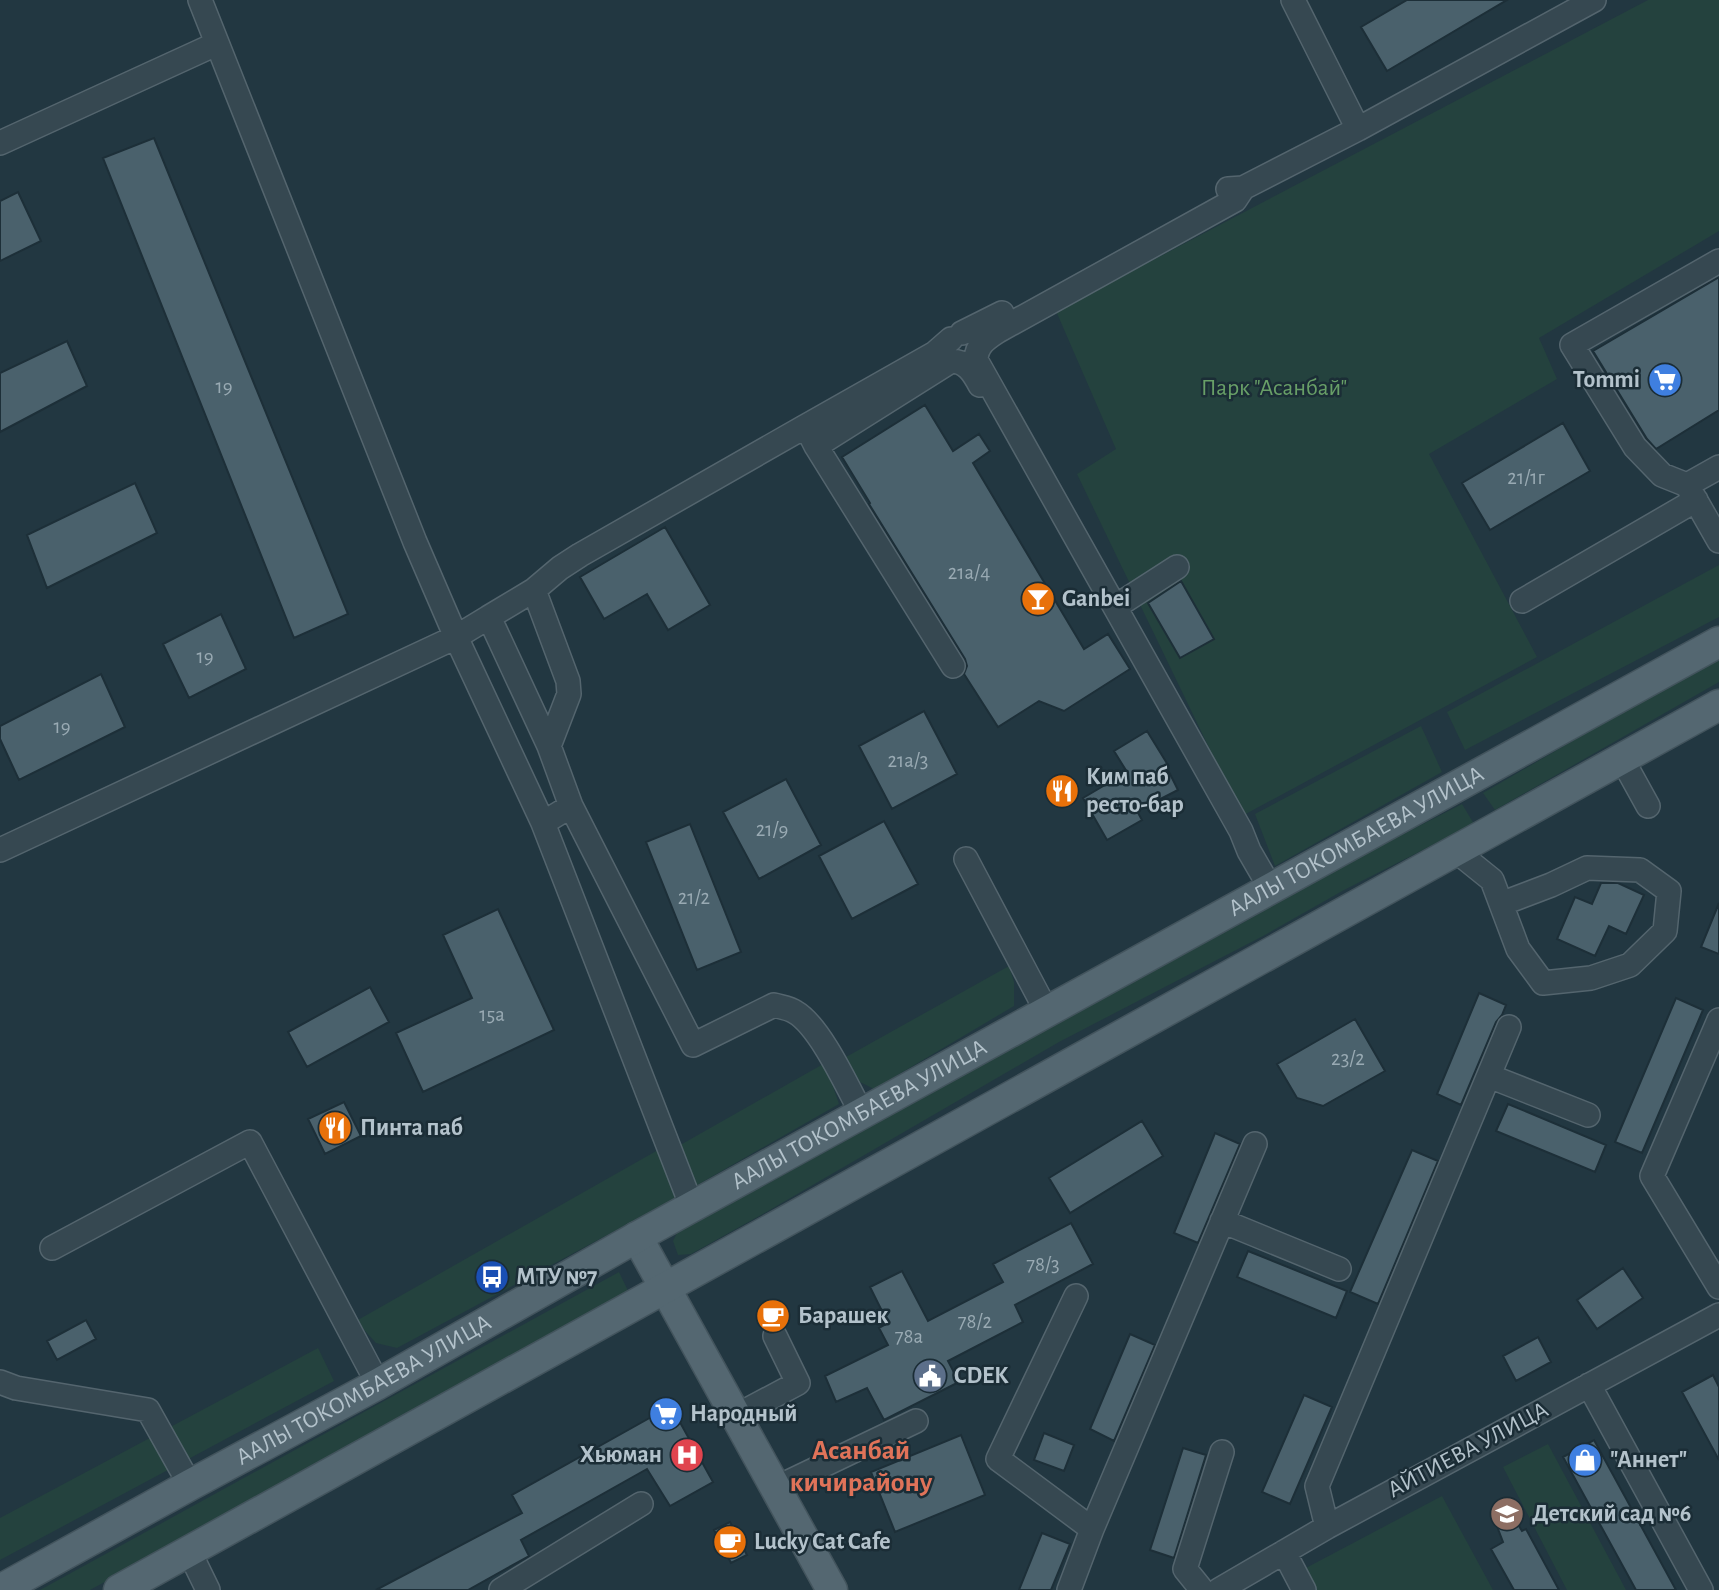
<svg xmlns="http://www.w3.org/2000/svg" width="1719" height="1590" viewBox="0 0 1719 1590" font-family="'Alegreya Sans',sans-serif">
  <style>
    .green { fill: #24423e }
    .building { fill: #4a616c; stroke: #1d2f38; stroke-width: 2 }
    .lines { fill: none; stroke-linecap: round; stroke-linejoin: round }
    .minor-casing { stroke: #54656e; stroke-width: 26 }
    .major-casing { stroke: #43545d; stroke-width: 33 }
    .minor { stroke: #364851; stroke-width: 23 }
    .major { stroke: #546771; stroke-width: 30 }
    .labels { text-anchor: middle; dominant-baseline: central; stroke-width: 5; stroke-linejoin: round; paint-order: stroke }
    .number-label { font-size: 21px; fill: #99aab3 }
    .poi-label { font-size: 24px; font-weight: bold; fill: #b3c2cb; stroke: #1b2d36; text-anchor: start }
    .park-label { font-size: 24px; fill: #689f67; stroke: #1b2d36 }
    .street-label { font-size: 24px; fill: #b3c2cb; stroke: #1b2d36 }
    .quarter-label { font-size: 28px; font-weight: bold; fill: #e07359; stroke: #1b2d36 }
  </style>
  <rect width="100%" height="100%" fill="#223741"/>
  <!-- green -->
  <path class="green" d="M1648,0h71v231l-180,107 18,41 -128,75 108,203 -295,159 -165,-342 39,-25 -60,-138z
    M1719,565v52l-254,133 -18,-38z
    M1719,656v26l-224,128 -12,-17z
    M1421,726l21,46 -167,94 -20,-52z
    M1462,804l12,20 -130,66 -81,46 -204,106 -298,173 -70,39 -13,1 -5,-14 4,-8 168,-92 102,-60 299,-160 91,-53z
    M1009,966l5,16v24l-140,83 -14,-7 -14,-25z
    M825,1063l14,41 -147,84 -17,-40z
    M658,1150l18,48 -279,150 -21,-5 -20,-22z
    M619,1272l11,23 -21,11 -519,284h-50z
    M318,1348l16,33 -334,179v-42z
    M1548,1444l78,146h-59l-64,-123z
    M1442,1496l51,94h-178l-11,-21z"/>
  <!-- building -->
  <path class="building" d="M1407,0h100l-120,71 -26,-44z
    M154,138l194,476 -54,24 -191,-480z
    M18,192l23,49 -41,20v-60z
    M1719,277v133l-63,39 -9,-10 -54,-88z
    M67,341l20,45 -87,46v-59z
    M925,405l28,46 26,-17 11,17 -17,12 111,186 24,-15 22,35 -66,42 -25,-10 -41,26 -34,-53 3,-8 -2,-7 -96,-155 1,-1 -28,-46z
    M1563,423l27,48 -100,59 -28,-47z
    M135,483l22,50 -110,55 -20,-53z
    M665,527l45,78 -42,25 -21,-36 -43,25 -24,-42z
    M1181,581l33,58 -34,19 -32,-55z
    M221,614l25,55 -57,29 -26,-54z
    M101,674l24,53 -106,53 -19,-41v-13z
    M924,711l33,63 -65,35 -33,-63z
    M1147,731l21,34 -2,1 12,24 -41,21 5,9 -35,20 -24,-42 44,-26 -13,-21z
    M786,779l35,66 -62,34 -36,-67z
    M884,821l34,63 -66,35 -33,-63z
    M690,824l51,128 -44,18 -51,-128z
    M1601,883h17l26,12 -18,39 -17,-8 -14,30 -38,-17 18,-42 17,7z
    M1719,903v51l-18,-7z
    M498,909l56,121 -131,62 -27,-59 76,-35 -29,-63z
    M370,987l19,35 -82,45 -19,-35z
    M1479,993l27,12 -4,10 -6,7 -35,83 -24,-11z
    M1676,998l27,12 -61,143 -27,-11z
    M1355,1019l30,52 -62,35 -26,-8 -20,-34z
    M344,1102l17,34 -36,18 -17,-35z
    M1508,1104l98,41 -11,27 -99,-41z
    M1142,1121l21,35 -93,57 -21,-35z
    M1215,1133l25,11 -42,99 -24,-10z
    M1412,1150l26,11 -60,143 -28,-12z
    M1071,1223l22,41 -78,41 8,17 -75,39 11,21 -75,38 -17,-32 -31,14 -11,-26 63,-31 -9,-17 9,-5 -18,-36 32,-16 26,50 75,-39 -10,-18z
    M1248,1251l99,40 -11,27 -99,-41z
    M1623,1268l20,30 -46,31 -20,-29z
    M86,1320l10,19 -39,21 -10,-19z
    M1130,1334l25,11 -41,96 -24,-12z
    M1538,1337l13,25 -35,19 -13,-25z
    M1713,1375l6,12v73l-37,-68z
    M1304,1395l28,12 -42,97 -28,-12z
    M671,1406l42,76 -43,24 -23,-37 -126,71 8,16 -61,34h-92l146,-77 -10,-18z
    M1044,1433l30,12 -10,26 -30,-11z
    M961,1435l24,60 -90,37 -24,-60z
    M1594,1440l82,150h-40l-73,-133z
    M1183,1448l23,7 -32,103 -24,-8z
    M1508,1508l14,23 4,-2 33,61h-45l-23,-41 12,-7 -10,-26z
    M730,1522l17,33 -16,8 -17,-33z
    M1042,1533l28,11 -19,46h-32z"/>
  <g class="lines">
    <!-- minor casing -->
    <g class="minor-casing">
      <path id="minor" d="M200,0l215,542 41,95 87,186 149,384
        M1293,0l65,129
        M0,143l216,-99
        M1243,188l-8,12 -237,131c-11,7 -22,14 -22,29l265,471 8,20 22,38
        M1228,189l15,-1 115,-59 236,-129
        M1719,261l-147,84 63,102 27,28 25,10 32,56
        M962,333l40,-20
        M951,339l-16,14 -129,73 10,20 137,220
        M816,446l135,-85c15,0 22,11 29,24
        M1687,485l32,-18
        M534,590l34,91 1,13 -20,52
        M1522,601l174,-101
        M1115,607l62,-40
        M489,617l45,-27 26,-22 20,-13 226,-129
        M1622,759l26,47
        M571,806l122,239 81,-40c6,2 15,3 21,7 25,14 53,76 67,102
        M0,850l456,-213 33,-20 60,129 22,60 -28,17
        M1456,851l36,29 26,69 25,34 48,-5 39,-13 35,-34 4,-40 -29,-21 -53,-2 -36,17 -50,19
        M966,859l81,153
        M1719,1020l-67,156 67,111
        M1489,1076l99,39
        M1222,1221l117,48
        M52,1248l198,-106 128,242
        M1076,1296l-78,163 94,70
        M0,1382l16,6 132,22 42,75
        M1589,1385l112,205
        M736,1416l62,-33 -23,-47
        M776,1488l140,-67
        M1327,1527l-10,-41 192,-459
        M189,1551l19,39
        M1284,1552l20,38
        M501,1590l140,-86
        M1069,1590l23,-61 163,-385
        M1202,1590l-17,-21 37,-117
        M1219,1590l108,-63 392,-212"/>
    </g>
    <!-- major casing -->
    <g class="major-casing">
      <g id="major">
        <path d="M637,1237l195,353"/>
        <path id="s1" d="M0,1590l190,-105 188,-101 259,-147 1082,-595"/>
        <path d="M119,1590l1600,-885"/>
      </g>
    </g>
    <!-- minor -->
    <use href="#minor" class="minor"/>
    <!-- major -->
    <use href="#major" class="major"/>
  </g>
  <!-- icons -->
  <defs>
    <g id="supermarket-disc" transform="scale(1.75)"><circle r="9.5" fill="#3f7fe0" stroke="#1b2d36"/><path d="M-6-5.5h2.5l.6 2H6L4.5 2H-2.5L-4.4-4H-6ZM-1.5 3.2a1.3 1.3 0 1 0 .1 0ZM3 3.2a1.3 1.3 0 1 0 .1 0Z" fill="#fff"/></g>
    <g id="bar-disc" transform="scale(1.75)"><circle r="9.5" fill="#e8710a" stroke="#1b2d36"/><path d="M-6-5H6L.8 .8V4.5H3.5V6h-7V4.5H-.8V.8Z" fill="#fff"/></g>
    <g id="restaurant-disc" transform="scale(1.75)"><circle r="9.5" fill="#e8710a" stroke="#1b2d36"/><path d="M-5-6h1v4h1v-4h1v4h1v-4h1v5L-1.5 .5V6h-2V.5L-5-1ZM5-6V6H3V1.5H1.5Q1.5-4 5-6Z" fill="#fff"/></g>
    <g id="bus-disc" transform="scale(1.75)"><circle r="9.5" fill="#1a4fb4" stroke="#1b2d36"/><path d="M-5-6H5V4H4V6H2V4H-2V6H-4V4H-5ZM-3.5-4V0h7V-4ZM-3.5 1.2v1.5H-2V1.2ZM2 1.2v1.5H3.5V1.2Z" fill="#fff"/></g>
    <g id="cafe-disc" transform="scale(1.75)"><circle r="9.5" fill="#e8710a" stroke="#1b2d36"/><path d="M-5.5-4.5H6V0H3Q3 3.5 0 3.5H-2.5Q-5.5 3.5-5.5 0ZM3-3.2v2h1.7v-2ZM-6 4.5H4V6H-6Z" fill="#fff"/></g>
    <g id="civic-disc" transform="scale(1.75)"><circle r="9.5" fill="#5c6f8a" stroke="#1b2d36"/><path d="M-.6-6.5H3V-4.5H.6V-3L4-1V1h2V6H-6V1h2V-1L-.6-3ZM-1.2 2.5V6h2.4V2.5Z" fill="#fff"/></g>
    <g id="hospital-disc" transform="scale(1.75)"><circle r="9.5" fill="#e0444e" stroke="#1b2d36"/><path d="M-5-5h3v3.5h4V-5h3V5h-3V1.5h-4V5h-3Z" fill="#fff"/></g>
    <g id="shop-disc" transform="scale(1.75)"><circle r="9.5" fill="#3f7fe0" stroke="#1b2d36"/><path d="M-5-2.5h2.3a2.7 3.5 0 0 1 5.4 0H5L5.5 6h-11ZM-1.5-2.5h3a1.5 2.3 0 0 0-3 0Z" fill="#fff"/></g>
    <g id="school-disc" transform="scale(1.75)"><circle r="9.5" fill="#8d6e63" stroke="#1b2d36"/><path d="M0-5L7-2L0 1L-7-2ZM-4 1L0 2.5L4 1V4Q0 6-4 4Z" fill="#fff"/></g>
  </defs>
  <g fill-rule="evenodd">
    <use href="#supermarket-disc" x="1665" y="380"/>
    <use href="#bar-disc" x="1038" y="599"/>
    <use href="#restaurant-disc" x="1062" y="791"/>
    <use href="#restaurant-disc" x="335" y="1128"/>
    <use href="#bus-disc" x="492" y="1277"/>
    <use href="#cafe-disc" x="773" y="1316"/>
    <use href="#civic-disc" x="930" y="1376"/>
    <use href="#supermarket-disc" x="666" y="1414"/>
    <use href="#hospital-disc" x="687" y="1455"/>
    <use href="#shop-disc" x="1585" y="1460"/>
    <use href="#school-disc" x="1507" y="1514"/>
    <use href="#cafe-disc" x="730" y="1542"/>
  </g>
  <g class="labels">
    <!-- number labels -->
    <g class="number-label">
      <text x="224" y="386">19</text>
      <text x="1526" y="477">21/1г</text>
      <text x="969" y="572">21а/4</text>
      <text x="205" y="656">19</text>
      <text x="62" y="726">19</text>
      <text x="908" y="760">21а/3</text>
      <text x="772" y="829">21/9</text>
      <text x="694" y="897">21/2</text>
      <text x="492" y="1014">15а</text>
      <text x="1348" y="1058">23/2</text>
      <text x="1043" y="1264">78/3</text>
      <text x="975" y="1321">78/2</text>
      <text x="909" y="1336">78а</text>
    </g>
    <!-- poi labels -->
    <g class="poi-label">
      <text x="1640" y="380" text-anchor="end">Tommi</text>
      <text x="1062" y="599">Ganbei</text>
      <text x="1086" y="777">Ким паб<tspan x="1086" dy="28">ресто-бар</tspan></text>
      <text x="360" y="1128">Пинта паб</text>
      <text x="516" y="1277">МТУ №7</text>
      <text x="798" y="1316">Барашек</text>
      <text x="954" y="1376">CDEK</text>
      <text x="690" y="1414">Народный</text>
      <text x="662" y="1455" text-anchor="end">Хьюман</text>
      <text x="1610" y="1460">"Аннет"</text>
      <text x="1532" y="1514">Детский сад №6</text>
      <text x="754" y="1542">Lucky Cat Cafe</text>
    </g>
    <!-- park labels -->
    <g class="park-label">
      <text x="1274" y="388">Парк "Асанбай"</text>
    </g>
    <!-- street labels -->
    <g class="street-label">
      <text stroke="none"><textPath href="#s1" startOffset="1549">ААЛЫ ТОКОМБАЕВА УЛИЦА</textPath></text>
      <text stroke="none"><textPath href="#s1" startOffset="982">ААЛЫ ТОКОМБАЕВА УЛИЦА</textPath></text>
      <text stroke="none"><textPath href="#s1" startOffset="415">ААЛЫ ТОКОМБАЕВА УЛИЦА</textPath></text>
      <text transform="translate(1468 1450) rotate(-28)">АЙТИЕВА УЛИЦА</text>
    </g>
    <!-- quarter labels -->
    <g class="quarter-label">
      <text x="861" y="1451">Асанбай<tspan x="861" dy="32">кичирайону</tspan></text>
    </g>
  </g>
</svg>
